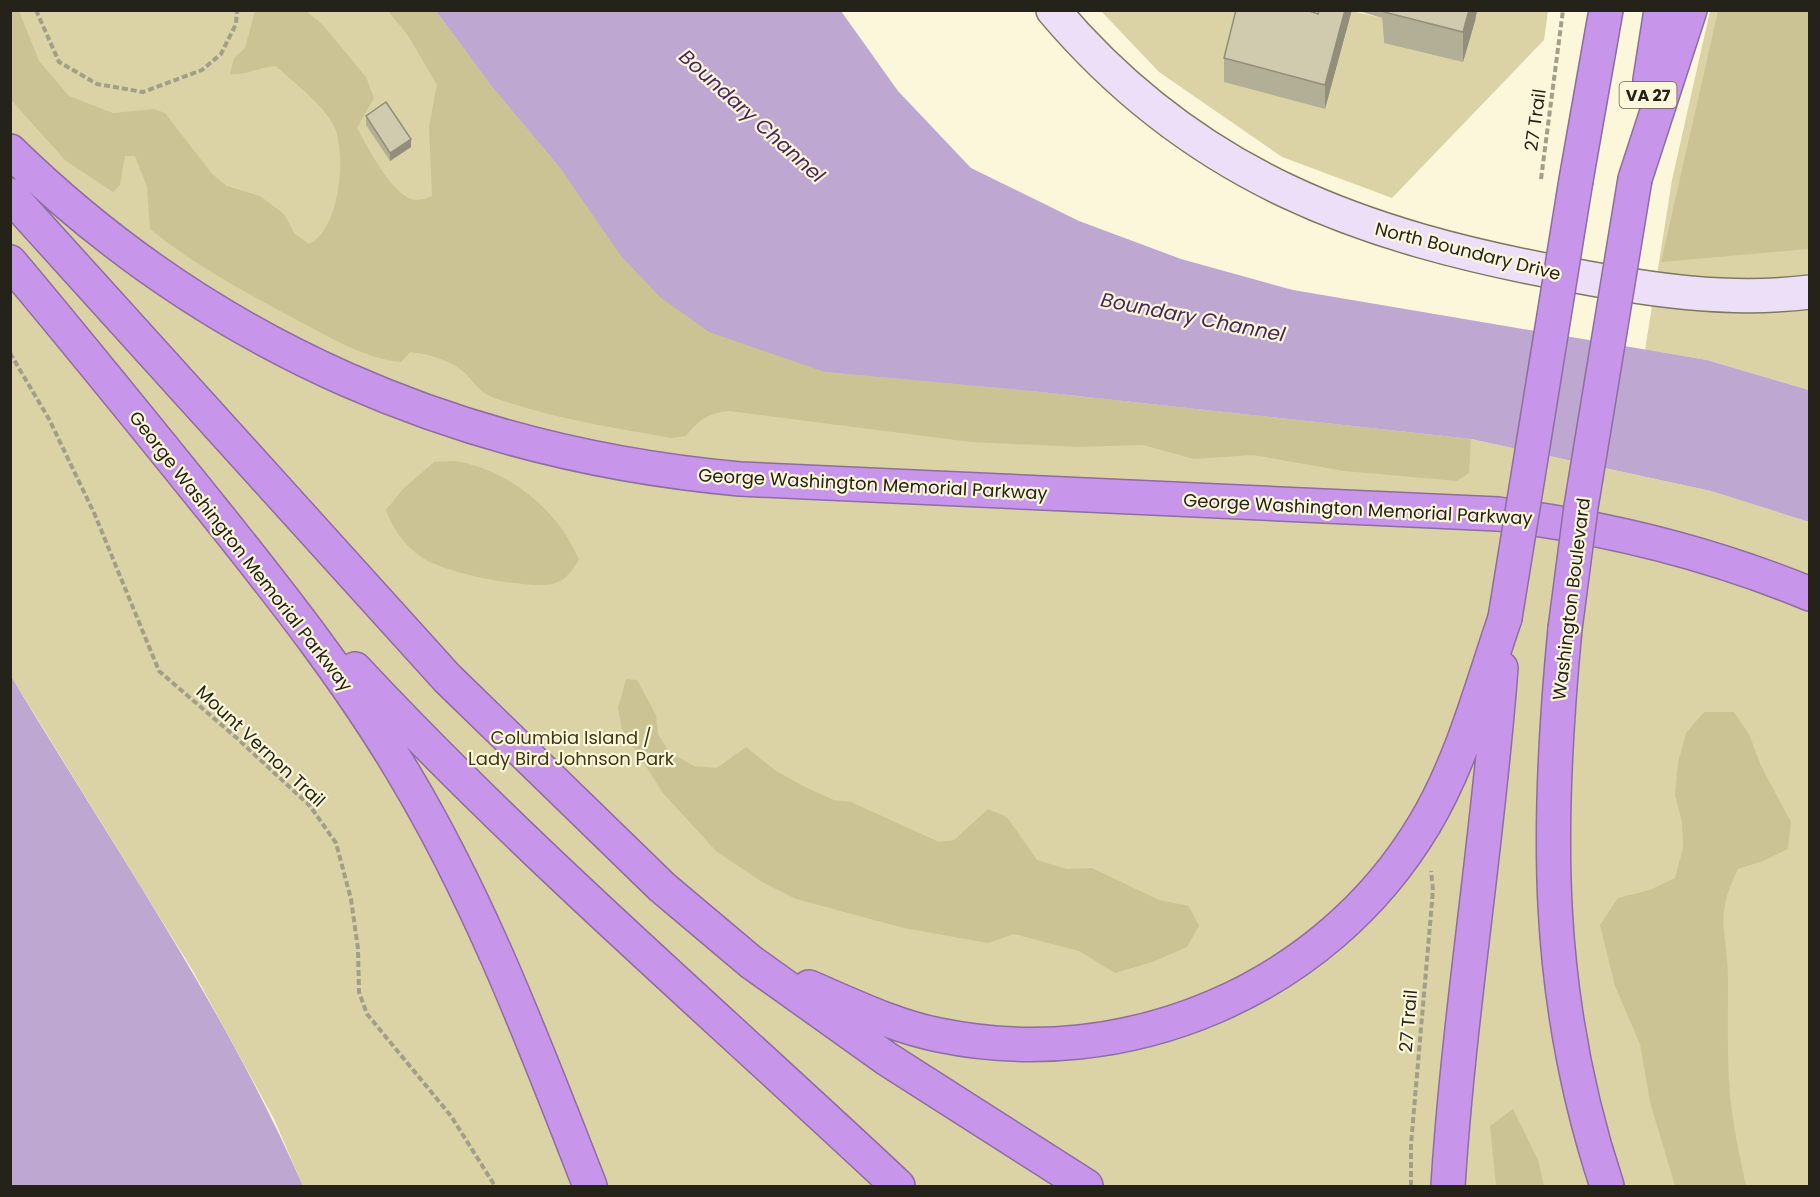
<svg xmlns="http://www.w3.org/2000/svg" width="1820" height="1197" viewBox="0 0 1820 1197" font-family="Poppins,sans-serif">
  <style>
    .green { fill: #dbd3a5 }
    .forest { fill: #cbc393 }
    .water { fill: #bea7d0 }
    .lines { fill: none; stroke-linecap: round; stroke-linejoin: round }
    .secondary-casing { stroke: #7d785f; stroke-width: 36 }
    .highway-casing { stroke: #8e6da1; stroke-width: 36 }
    .path { stroke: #a19e89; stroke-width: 4; stroke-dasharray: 6 3; stroke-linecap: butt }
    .secondary { stroke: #eedff9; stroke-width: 33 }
    .highway { stroke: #c795ea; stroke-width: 33 }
    .highway-bridge-casing { stroke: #8e6da1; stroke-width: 36; stroke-linecap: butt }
    .highway-bridge { stroke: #c795ea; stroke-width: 33 }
    .wall { fill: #b3af96 }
    .shaded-wall { fill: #928e7a }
    .building { fill: #d0cbaf; stroke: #928e7a; stroke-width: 1.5 }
    .labels { text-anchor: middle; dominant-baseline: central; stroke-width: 4.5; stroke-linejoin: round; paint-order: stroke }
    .shield { fill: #fcf7da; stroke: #666353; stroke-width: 1.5 }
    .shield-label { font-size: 16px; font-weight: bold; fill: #252319 }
    .street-label { font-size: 18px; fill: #252319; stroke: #fcf7da }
    .park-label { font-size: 18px; fill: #3e3711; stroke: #fcf7da }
    .water-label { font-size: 20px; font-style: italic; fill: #47275b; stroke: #fcf7da }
  </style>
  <rect width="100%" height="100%" fill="#fcf7da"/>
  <!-- green -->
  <path class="green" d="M11,11h425l53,72 542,308 440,48 240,52 98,31v664h-1506l-29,-67 -81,-148 -182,-295z
    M1101,11h224v98l27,-98 30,7 2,25 93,-32h71l-4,29 -152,158 -110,-41 -123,-85z
    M1710,11h99v379l-102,-30 -62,-10 27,-170z"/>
  <!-- forest -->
  <path class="forest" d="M11,11h8l20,50 30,35 44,17 41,-4 11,4 47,61 15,12 33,10 24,18 11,20 14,10c31,-14 38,-90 25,-118 -12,-23 -40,-43 -58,-60 -18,1 -29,10 -46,8l4,-16 11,-10 10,-37h51l16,13 44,53 8,21 -17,30c11,19 37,73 61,72 5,0 10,-3 14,-4l-3,-69 8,-42 -30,-51 -19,-23h48l53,72 72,86 264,203 206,19 440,48 -2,34 -12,8 -113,-10 -91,-16 -59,4 -51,-14 -66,2 -106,-5 -242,-31c-21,2 -30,9 -43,25l-15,2c-60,-11 -121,-20 -179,-41 -13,-5 -17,-14 -27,-24 -14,-13 -36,-19 -55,-21l-9,10c-37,-3 -73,-26 -106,-43 -50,-27 -101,-54 -145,-90l-3,-42 -12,-31h-10l-5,29 -7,7 -47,-31 -55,-61z
    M1718,11h91v238l-148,13z
    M455,461c52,8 104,49 124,99 -7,10 -14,22 -27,24 -27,5 -108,-11 -131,-27 -17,-12 -28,-28 -35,-47l17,-21 31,-27z
    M626,679l11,1 19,35 2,19 11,18 25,14 23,2 29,-21 30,24 31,17 27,12 17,2 88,40 15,-2 34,-31 19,8 30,43 30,9 25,-1 67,32 30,6 10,20 -12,21 -35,15 -37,11 -36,-22 -65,-17 -26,9 -84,-15 -108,-29 -34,-17 -45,-30 -54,-59 -41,-64 -4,-21z
    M1704,712h30l15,22 12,32 30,56 -3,27 -25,12 -25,8c-25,50 -10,61 -10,112 0,38 -1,77 2,115 3,30 10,61 16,90h-71l-25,-84 -10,-58 -25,-58 -15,-61 18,-27 32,-8 25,-12 8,-30 -1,-26 -7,-27 3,-32 8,-30z
    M1513,1109l25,51 6,26h-48l-6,-60z"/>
  <!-- water -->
  <path class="water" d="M436,11h405l57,80 73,77 108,53 102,38 112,31 414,70 102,30v132l-98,-31 -240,-52 -440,-48 -206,-19 -116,-40 -49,-35 -39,-41 -60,-87 -72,-86z
    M11,676c101,169 213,330 292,510h-292z"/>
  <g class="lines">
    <!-- secondary casing -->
    <g class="secondary-casing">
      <path id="secondary" d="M1053,10c141,167 309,227 518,265 79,15 158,27 239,17"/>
    </g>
    <!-- highway casing -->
    <g class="highway-casing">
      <path id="highway" d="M1650,80l11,-70
        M10,151c202,197 452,303 730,328l758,35c107,13 212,39 312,80
        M1635,179l55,-169
        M1576,180l30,-170
        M10,195l437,483 215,209 89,75 136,97 199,127
        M10,262c69,82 136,165 203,248 68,85 136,171 191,264 78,130 131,272 186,412
        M1565,629c-19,197 -21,367 42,557
        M355,669c171,183 361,346 543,517
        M809,987c42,18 85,39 130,48 188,39 386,-45 485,-210 38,-63 57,-137 81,-207
        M1448,1186c11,-173 40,-345 53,-518"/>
    </g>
    <!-- path -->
    <path class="path" d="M36,10l23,52 38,22 46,8 59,-22 19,-16 15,-30 1,-14
      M1541,179l22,-169
      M10,353l39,66 46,96 64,156 80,69 71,66 26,37 15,56 7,50 1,43 8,22 84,102 44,70
      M1411,1186v-42l22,-254 -2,-19"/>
    <!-- secondary -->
    <use href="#secondary" class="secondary"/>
    <!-- highway -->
    <use href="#highway" class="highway"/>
    <!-- highway-bridge casing -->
    <g class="highway-bridge-casing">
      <path id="highway-bridge" d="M1505,618l71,-438
        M1565,629l16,-122 54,-328"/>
    </g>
    <!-- highway-bridge -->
    <use href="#highway-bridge" class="highway-bridge"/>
  </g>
  <!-- wall -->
  <path class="wall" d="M1319,10h33l-27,99 -101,-27v-24l94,-44z
    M1355,10h122l-2,11 -12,41 -79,-19 -2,-25z
    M366,116l45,31 -21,14 -24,-36z"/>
  <!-- shaded-wall -->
  <path class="shaded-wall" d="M1345,10h7l-27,99v-24z
    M1469,10h8l-2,11 -12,41v-30z
    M411,139v8l-21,14v-8z"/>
  <!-- building -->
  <path class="building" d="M1236,10h71l11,4 1,-4h26l-20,75 -101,-27z
    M1384,10h85l-6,22 -79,-20z
    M386,102l25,37 -21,14 -24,-37z"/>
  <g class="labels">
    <!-- shield labels -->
    <rect class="shield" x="1619.5" y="82" width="57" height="26" rx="4.5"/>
    <g class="shield-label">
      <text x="1648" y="95">VA 27</text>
    </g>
    <!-- street labels -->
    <g class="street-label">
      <text transform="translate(1535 120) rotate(-82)">27 Trail</text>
      <text transform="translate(1468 251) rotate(14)">North Boundary Drive</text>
      <text transform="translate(873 484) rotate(3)">George Washington Memorial Parkway</text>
      <text transform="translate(1358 509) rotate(3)">George Washington Memorial Parkway</text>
      <text transform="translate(241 551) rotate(52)">George Washington Memorial Parkway</text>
      <text transform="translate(1571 599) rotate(-83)">Washington Boulevard</text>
      <text transform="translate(261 746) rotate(43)">Mount Vernon Trail</text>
      <text transform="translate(1408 1021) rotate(-85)">27 Trail</text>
    </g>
    <!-- park labels -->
    <g class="park-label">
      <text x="571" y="737">Columbia Island /<tspan x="571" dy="21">Lady Bird Johnson Park</tspan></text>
    </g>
    <!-- water labels -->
    <g class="water-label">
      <text transform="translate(752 116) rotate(42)">Boundary Channel</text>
      <text transform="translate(1193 317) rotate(11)">Boundary Channel</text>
    </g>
  </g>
  <!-- border -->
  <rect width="1820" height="1197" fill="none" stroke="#252319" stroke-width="24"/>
</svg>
